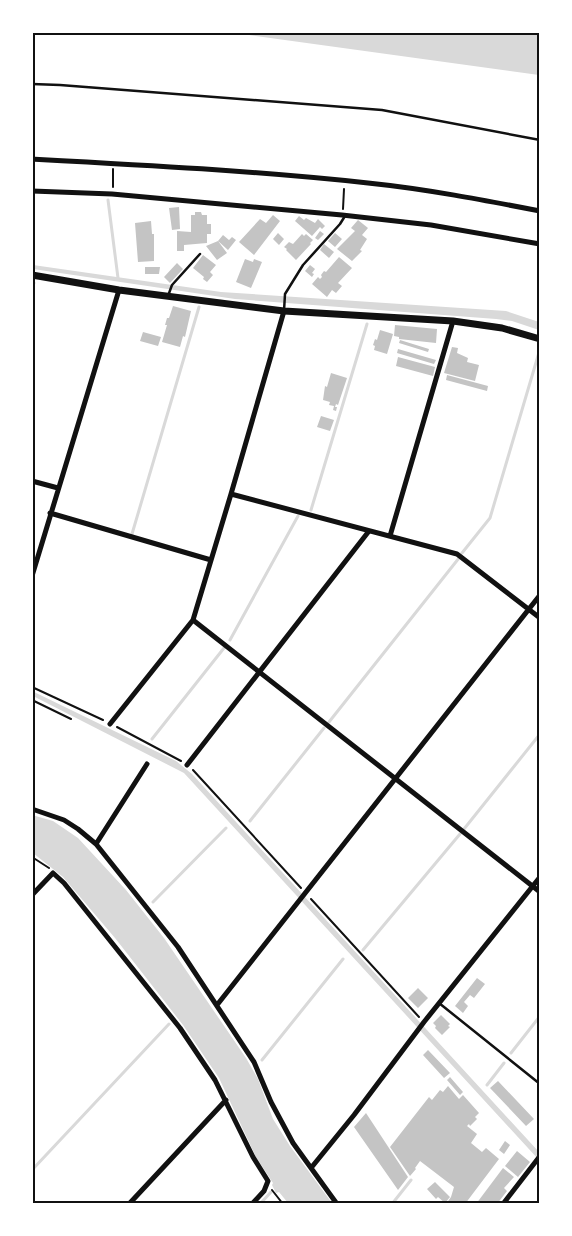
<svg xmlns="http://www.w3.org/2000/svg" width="572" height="1236" viewBox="0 0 572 1236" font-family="'Titillium Web',sans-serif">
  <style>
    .water { fill: #d9d9d9 }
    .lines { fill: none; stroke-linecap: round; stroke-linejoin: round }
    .stream { stroke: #d9d9d9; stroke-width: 3 }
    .building { fill: #c4c4c4 }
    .path { stroke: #111; stroke-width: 2 }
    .service { stroke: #111; stroke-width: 2.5 }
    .minor { stroke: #111; stroke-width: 5 }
    .tertiary { stroke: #111; stroke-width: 7 }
    .neatline { fill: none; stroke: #111; stroke-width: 2 }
  </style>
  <rect width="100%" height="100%" fill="#fff"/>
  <!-- water -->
  <path class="water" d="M235,33h304v42z
    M33,265l188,27 285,19 33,11v8l-27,-9 -16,-2 -261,-20 -202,-30z
    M32,691l144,70 16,13 347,378v8l-355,-387 -151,-77z
    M32,815l21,6 25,17 48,52 38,48 82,120 12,21 15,40 17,27 42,57h-44l-9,-11 -3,1 -4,-8 1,-2 -17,-26 -37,-79 -36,-53 -68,-87 -52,-61 -30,-24z"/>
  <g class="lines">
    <!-- stream -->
    <path class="stream" d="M108,200l10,78
      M32,287l2,-4
      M311,510l56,-186
      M132,534l67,-227
      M462,553l28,-35 50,-169
      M230,640l68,-124
      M329,722l130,-164
      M152,739l72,-91
      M250,821l74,-93
      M464,829l76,-95
      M153,902l73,-74
      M363,950l97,-116
      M511,1053l29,-37
      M262,1060l81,-101
      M487,1085l17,-22
      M32,1170l137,-146
      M260,1204l11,-12
      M392,1204l19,-24"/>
  </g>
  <!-- building -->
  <path class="building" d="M179,207l1,22 -8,1 -3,-22z
    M195,212h6l1,3h5v9h4v10h-4v9l-23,2v6h-7v-20l14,1v-17h4z
    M273,215l7,6 -26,34 -15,-13 21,-23 6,4z
    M299,216l5,4 2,-2 9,5 3,-4 7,7 -3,3 -2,-2 -8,9 -17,-15z
    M358,220l10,8 -6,7 5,4 -7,11 2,1 -10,10 -15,-12 18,-18 -4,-3z
    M151,221l1,13h2v27l-16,1 -3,-39z
    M320,231l4,3 -6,6 -3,-2z
    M278,233l6,6 -5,6 -6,-6z
    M335,233l7,6 -7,8 -7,-6z
    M302,234l2,2 2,-2 7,6 -3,3 1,1 -15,16 -10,-10 1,-1 -3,-2 5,-5 4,2z
    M223,235l6,5 3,-3 4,3 -8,10 -10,-9z
    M218,241l9,12 -10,7 -11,-14z
    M324,244l10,8 -5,6 -9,-8z
    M203,255l13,10 -6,7 3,3 -6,7 -4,-3 1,-2 -11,-9z
    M339,257l13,11 -14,15 4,3 -6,7 -4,-3 -5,7 -15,-13 6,-7 2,2 2,-2 -1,-2 3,-4 2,1z
    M245,259l8,3 1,-3 8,3 -11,26 -15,-6z
    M177,263l6,6 -13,14 -6,-6z
    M310,265l5,4 -3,4 2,1 -2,3 -7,-6z
    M145,267h15l-1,7h-14z
    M173,306l18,5 -6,26 -2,-1 -3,11 -18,-5 5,-17h-2l2,-7h2z
    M395,325l42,4 -1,14 -37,-4v-2l-5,-1z
    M380,330l13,4 -6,20 -13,-4 1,-4 -2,-1 2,-6 2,1z
    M143,332l18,5 -3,9 -18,-5z
    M400,340l29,9 -1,3 -29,-9z
    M452,347l6,1 -1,5 11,5 -1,4 12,3 -4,16 -31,-8z
    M398,349l38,11 -2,4 -37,-11z
    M398,357l37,10 -2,9 -37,-10z
    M331,373l16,5 -9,27 -2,-1 -1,3h2l-1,4 -3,-1 1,-4 -5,-1 1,-3 -7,-2 2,-14 2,1z
    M447,375l41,11 -1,5 -41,-11z
    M321,416l13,4 -4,11 -13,-4z
    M477,978l8,6 -11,14 -4,-3 -6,7 4,4 -5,7 -8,-7z
    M418,988l10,10 -10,10 -10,-10z
    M441,1015l9,9 -2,2 2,1 -8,8 -7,-7 1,-2 -3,-3z
    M428,1050l22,23 -6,5 -21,-23z
    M450,1077l13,15 -3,3 -13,-15z
    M498,1081l36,38 -8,7 -36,-38z
    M448,1086l11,13 4,-4 16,18 -4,4 2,2 -7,7 -1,-2 -2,2 10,8 -6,9 11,9 4,-4 13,11 -34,45h-19l5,-7 3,-10 -34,-26 -5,7 1,1 -6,7 -20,-29 39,-50 3,3 8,-10 3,2z
    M366,1113l42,64 -10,13 -44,-63z
    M505,1141l5,4 -6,9 -5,-4z
    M517,1151l13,11 -12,15 -13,-11z
    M503,1168l11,9 -10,11 3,3 -10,13h-21z
    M435,1182l15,15 -5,6 -7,-6 -2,2 -9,-10z"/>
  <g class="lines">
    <!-- path -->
    <path class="path" d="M113,187v-18
      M343,209l1,-20
      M32,687l71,33
      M32,700l39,19
      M117,727l64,34
      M193,770l108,118
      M32,857l17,11
      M311,899l108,118
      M272,1190l11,14"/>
    <!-- service -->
    <path class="service" d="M32,84l28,1 322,25 158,30
      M168,296l4,-11 28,-31
      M284,311l1,-17 18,-29 37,-41 5,-8
      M439,1003l101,81"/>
    <!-- minor -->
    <path class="minor" d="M32,159c112,6 225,12 336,24 58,6 115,17 172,28
      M32,191l80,3 230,21 89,10 109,19
      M32,481l26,7
      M231,494l226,60 83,64
      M50,513l161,47
      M390,536l63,-215
      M32,576l87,-286
      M193,620l347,272
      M110,724l83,-104 38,-126 53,-183
      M187,765l182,-234
      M32,809l32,11 14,9 18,15 82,103 76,115 17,40 22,41 44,61
      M96,844l51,-80
      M32,895l21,-22 11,10 116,145 35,52 38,77 15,24 -4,10 -12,13
      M217,1005l323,-410
      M311,1168l43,-53 70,-93 116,-145
      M129,1204l97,-104
      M503,1204l37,-48"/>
    <!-- tertiary -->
    <path class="tertiary" d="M32,275l87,15 165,21 169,10 49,7 38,11"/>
  </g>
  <!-- border -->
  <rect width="572" height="1236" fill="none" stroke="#ffffff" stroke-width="68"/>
  <rect x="34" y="34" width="504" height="1168" class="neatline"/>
</svg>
